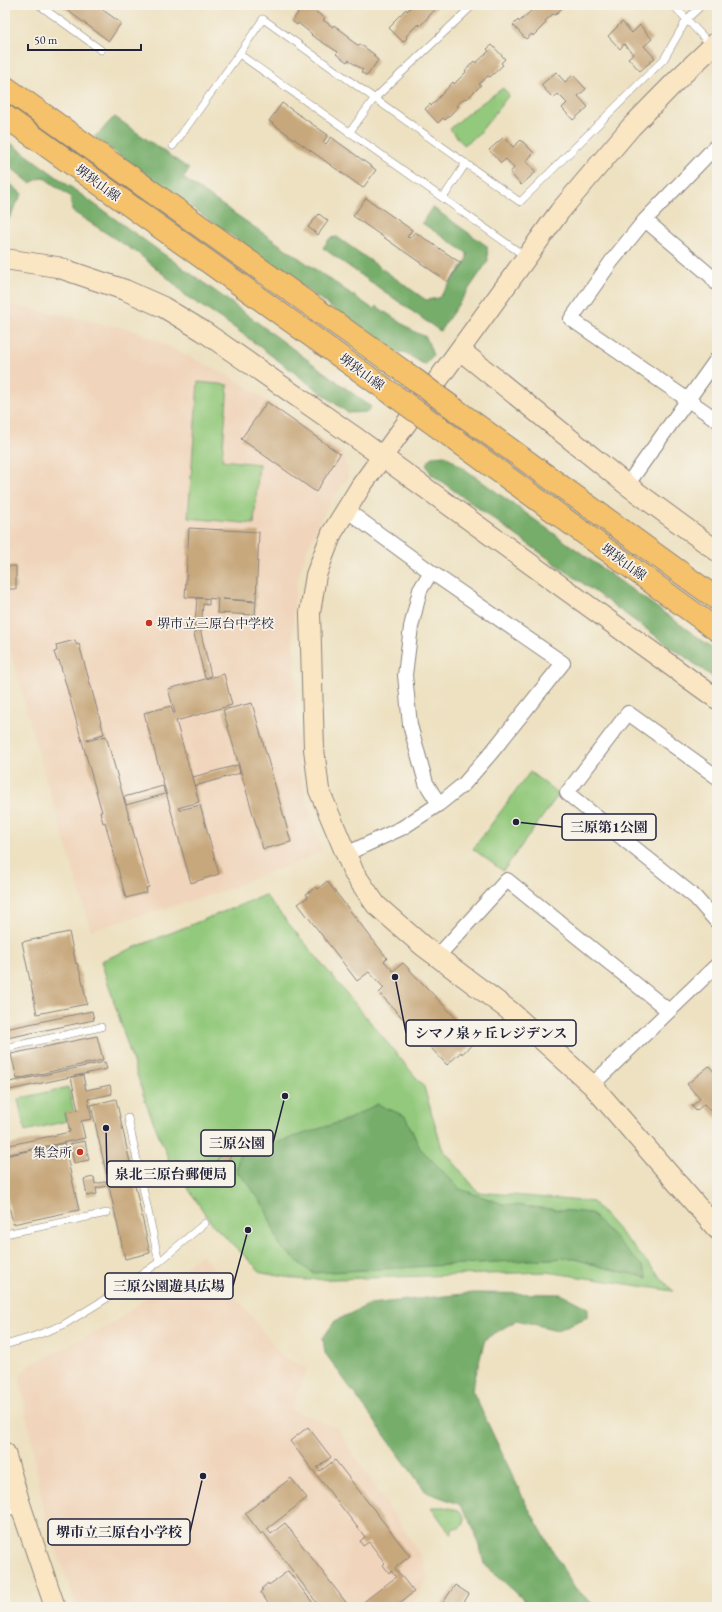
<svg xmlns="http://www.w3.org/2000/svg" width="722" height="1612" viewBox="0 0 722 1612" font-family="'EB Garamond','Noto Serif JP',serif">
  <style>
    .built { fill: #f0d5bc }
    .green { fill: #93c97b; stroke: #5a765b }
    .forest { fill: #76ad6b; stroke: #4c6853 }
    .building { fill: #c7a77c }
    .lines { fill: none; stroke-linecap: round; stroke-linejoin: round }
    .lane-casing { stroke: #88827e; stroke-width: 8 }
    .street-casing { stroke: #88827e; stroke-width: 16 }
    .secondary-casing { stroke: #88827e; stroke-width: 22 }
    .primary-casing { stroke: #88827e; stroke-width: 24 }
    .lane { stroke: #fff; stroke-width: 7 }
    .street { stroke: #fff; stroke-width: 14 }
    .secondary { stroke: #fbe6c4; stroke-width: 20 }
    .primary { stroke: #f5c16b; stroke-width: 22 }
    .primary-bridge-casing { stroke: #88827e; stroke-width: 24; stroke-linecap: butt }
    .primary-bridge { stroke: #f5c16b; stroke-width: 22 }
    .poi-dot { fill: #c8321e; stroke: #f7f3e8; stroke-width: 1.5 }
    .labels { text-anchor: middle; dominant-baseline: central; stroke-width: 3.5; stroke-linejoin: round; paint-order: stroke }
    .street-label { font-size: 13px; fill: #22223b; stroke: #f7f3e8 }
    .poi-label { font-size: 13px; fill: #22223b; stroke: #f7f3e8; text-anchor: start }
    .leader { fill: none; stroke: #22223b; stroke-width: 1.5 }
    .callout-dot { fill: #22223b; stroke: #f7f3e8; stroke-width: 1.5 }
    .callout { fill: #f7f3e8; stroke: #22223b; stroke-width: 1.5 }
    .callout-label { font-size: 14px; text-anchor: middle; font-weight: bold; fill: #22223b }
  </style>
  <rect width="100%" height="100%" fill="#f7f3e8"/>
  <filter id="ink" filterUnits="userSpaceOnUse"><feTurbulence type="fractalNoise" baseFrequency=".025" numOctaves="2"/><feDisplacementMap in="SourceGraphic" scale="8" xChannelSelector="R" yChannelSelector="G"/><feConvolveMatrix kernelMatrix="1 2 1 2 8 2 1 2 1" color-interpolation-filters="sRGB"/></filter>
  <filter id="wash" filterUnits="userSpaceOnUse"><feTurbulence type="fractalNoise" baseFrequency=".012" numOctaves="4" result="noise"/><feDisplacementMap in="SourceGraphic" scale="16" xChannelSelector="R" yChannelSelector="G"/><feGaussianBlur stdDeviation="0.9" result="paint"/><feColorMatrix in="noise" values="0 0 0 0 0 0 0 0 0 0 0 0 0 0 0 0 0 1.4 0 .05"/><feComposite in="paint" operator="in"/></filter>
  <g filter="url(#wash)">
    <rect width="100%" height="100%" fill="#ede1c1"/>
    <!-- built -->
    <path class="built" d="M11,305l126,26 96,47 110,74 5,25 -15,20 -13,23 -12,27 -11,34 -4,37 5,148 6,26 18,60 -105,41 -126,37 -62,-209 -24,-93v-282z
      M202,1254l79,101 26,13 -16,42 45,17 86,131 6,19 -17,30h-334l-30,-82 -27,-145 2,-8 8,-7 83,-42z"/>
    <!-- green -->
    <path class="green" d="M503,88l6,7 -31,40 -14,10 -14,-16 18,-16z
      M198,382l30,3 -6,75 37,4 -5,60 -66,-6z
      M530,772l29,22 -56,77 -30,-22z
      M265,895l159,192 18,61 36,44 115,10 80,89 -126,-19 -243,8 -42,-7 -50,-49 -43,-64 -22,-54 -46,-145z
      M68,1087l6,24 -9,2 2,8 -42,10 -7,-32z
      M431,1507h13l15,3 5,7v7l-5,4h-6l-2,7z"/>
    <!-- forest -->
    <path class="forest" d="M115,117l74,52 -6,9 190,131 3,-3 39,26 11,5 7,18 -8,10 -21,-13 -9,1 -301,-216c9,-6 13,-15 21,-20z
      M5,139l78,57 139,100 149,111 -3,5 -20,1 -116,-87 -46,-30 -16,-16 -31,-26 -67,-43 -1,-14 -28,-20 -13,6 -25,-20z
      M5,179l17,15 -17,32z
      M432,207l55,39 1,15 -48,70 -117,-83 7,-10 7,-1 89,63 13,-2 28,-38v-7l-45,-30z
      M445,455l272,196v29l-286,-206 -5,-10 7,-8z
      M377,1104l28,12 15,32 40,41 43,15 88,9 51,53 6,12 -43,-10 -34,-10 -40,2 -217,13 -9,-5 -25,-22 -15,-38 -15,-22 -14,-15 3,-16 110,-36z
      M472,1293l89,1 27,14v9l-31,13 -40,-10 -32,19 -13,51 54,114 47,82 23,21h-64l-48,-43 -4,-18 -9,-24 -12,-18 -33,-12 -101,-139 -2,-15 12,-17 35,-17z"/>
    <g id="blocks">
      <!-- building -->
      <path class="building" d="M60,5h36l25,18 -12,18z
        M413,5h26l-19,21 -2,-2 -12,12 1,2 -4,4 -14,-14 5,-5 -1,-1 13,-13 1,2z
        M534,5h31l-10,10 -2,-1 -8,7 1,2 -13,13 -1,-2 -6,5 -13,-14 5,-5 1,2 13,-12 -2,-2z
        M303,6l5,4 2,-2 15,10 -2,2 10,7 1,-2 16,12 -1,2 10,7 1,-2 15,11 -2,1 5,4 -11,16 -6,-4 2,-2 -15,-10 -1,2 -11,-8 2,-2 -27,-17 1,-1 -14,-11 -1,2 -5,-4z
        M622,22l10,11 8,-8 12,14 -8,7 11,12 -15,13 -12,-13 5,-4 -9,-10 -4,5 -12,-13z
        M492,45l13,14 -4,4 2,2 -13,12 -2,-1 -9,8 2,1 -14,14 -2,-1 -8,7 1,2 -13,13 -2,-2 -5,5 -13,-14 5,-5 1,2 22,-24 1,2 12,-12 -1,-1 9,-10 2,2 13,-12 -2,-2z
        M556,72l9,10 8,-7 13,14 -8,7 10,11 -15,13 -11,-12 5,-5 -9,-9 -5,4 -12,-13z
        M282,103l46,32 -5,7 3,2 5,-7 45,33 -13,18 -94,-67z
        M504,137l9,10 8,-7 13,13 -8,8 10,11 -15,13 -11,-12 4,-5 -8,-9 -5,4 -12,-13z
        M366,198l46,32 -5,7 3,1 5,-6 46,31 -13,19 -95,-66z
        M319,214l9,7 -10,14 -10,-8z
        M267,402l73,52 -24,38 -75,-53z
        M189,528l70,4 -3,69 -34,-2 34,3 -1,13 -38,-2 1,-14 -33,-2z
        M5,566h11v23h-11z
        M197,598l12,1v6l-6,-1 -2,29 10,43 -6,2 -11,-44z
        M75,640l2,5 2,-1 25,90 -17,5v2l19,-5 43,151 -3,1 1,4 -21,6 -21,-76 -2,1 -3,-11h2l-43,-152 -2,1 -3,-9 3,-1 -1,-6z
        M224,674l8,31 -56,16 23,81 -21,6 1,2 21,-5 19,69 -28,9 -47,-170 27,-7 2,7h2l-7,-24z
        M252,703l39,139 -28,7 -40,-139z
        M238,765l2,8 -45,13 -2,-9z
        M163,786l2,8 -39,11 -2,-8z
        M327,881l60,77 -3,3 9,10 10,-8 72,75 -2,2 2,2 -13,12 -1,-2 -14,13 -68,-72 5,-5 -15,-16 -12,9 -59,-77 10,-7 -2,-3 10,-7 2,2z
        M69,932l7,32 1,-1 4,12 6,29 -50,10 -15,-72z
        M92,1011l2,9 -87,18 -2,-9z
        M97,1036l6,24 -86,19 -6,-25z
        M105,1062l2,7 -102,22v-8z
        M709,1066l8,9v44l-13,-15 -8,7 -4,-5 8,-7 -13,-15z
        M83,1075l3,15 24,-5 2,9 -24,5 4,20 -11,2 4,17 -80,17v-9l65,-14 -4,-20 12,-2 -7,-33z
        M116,1099l34,154 -25,6 -16,-73 -13,2 1,6 -10,2 -3,-17 10,-2 1,7 13,-3 -17,-76z
        M85,1141l4,19 -15,3 -4,-19z
        M64,1143l15,67 -66,14 -8,-36v-32z
        M225,1151l6,5 -3,4 3,3 -5,7 1,1 -11,13 -8,-7 5,-6 -2,-1 6,-8 -1,-1z
        M308,1427l23,30 -14,11 3,3 15,-11 75,96 -15,12 19,24 -20,15h-37l39,-30 -5,-6 -2,2 -6,-8 2,-2 -16,-21 -6,4 -3,-5 5,-4 -75,-96z
        M291,1478l16,20 -40,31 4,5 14,-11 63,82 -3,2h-25l-57,-75 -2,2 -16,-21z
        M288,1571l28,36h-45l-11,-15 3,-2 -2,-1 7,-6 1,2z
        M455,1585l14,9 -8,13h-21z"/>
    </g>
  </g>
  <g filter="url(#ink)">
    <use href="#blocks" fill-opacity="0" stroke="#88827e" stroke-width="1"/>
    <g class="lines">
      <!-- lane casing -->
      <g class="lane-casing">
        <path id="lane" d="M39,5l62,45
          M673,5l39,41
          M239,54l287,203
          M349,133l25,-34 99,-94
          M173,146l66,-92 24,-35 257,183 144,-143 23,-40 15,-14
          M443,198l23,-35
          M5,1048l96,-21
          M5,1234l102,-21
          M159,1262l46,-39
          M5,1345l27,-8 31,-12 54,-33 42,-30 -31,-144"/>
      </g>
      <!-- street casing -->
      <g class="street-casing">
        <path id="street" d="M717,145l-72,75 -34,42 -40,57 146,101
          M645,220l66,56 6,8
          M627,485l90,-126
          M345,509l86,63 132,91 -72,90 -27,31 -25,20 -37,24 -56,26
          M431,572l-11,18 -9,37 -6,48 5,50 16,58 13,21
          M717,777l-89,-64 -61,80 128,104 22,25
          M437,957l70,-77 162,131
          M592,1085l125,-120
          M5,1509l15,-5"/>
      </g>
      <!-- secondary casing -->
      <g class="secondary-casing">
        <path id="secondary" d="M717,42l-37,35 -49,50 -71,84 -199,275 -29,47 -16,42 -6,38 4,136 5,41 35,83 22,32 47,41 87,65 82,74 125,144
          M5,259l52,8 68,23 38,17 40,24 152,106 362,262
          M460,350l167,135 90,66
          M5,1453l15,51 35,103"/>
      </g>
      <!-- primary casing -->
      <g class="primary-casing">
        <path id="primary" d="M5,87l405,289
          M5,116l390,280
          M456,410l261,189
          M442,430l275,200"/>
      </g>
      <!-- lane -->
      <use href="#lane" class="lane"/>
      <!-- street -->
      <use href="#street" class="street"/>
      <!-- secondary -->
      <use href="#secondary" class="secondary"/>
      <!-- primary -->
      <use href="#primary" class="primary"/>
      <!-- primary-bridge casing -->
      <g class="primary-bridge-casing">
        <path id="primary-bridge" d="M410,376l46,34
          M395,396l47,34"/>
      </g>
      <!-- primary-bridge -->
      <use href="#primary-bridge" class="primary-bridge"/>
    </g>
  </g>
  <!-- markers -->
  <g class="poi-dot">
    <circle cx="149" cy="623" r="4"/>
    <circle cx="80" cy="1152" r="4"/>
  </g>
  <g class="labels">
    <!-- street labels -->
    <g class="street-label">
      <text transform="translate(98 183) rotate(36)">堺狭山線</text>
      <text transform="translate(362 372) rotate(36)">堺狭山線</text>
      <text transform="translate(624 562) rotate(36)">堺狭山線</text>
    </g>
    <!-- poi labels -->
    <g class="poi-label">
      <text x="157" y="623">堺市立三原台中学校</text>
      <text x="72" y="1152" text-anchor="end">集会所</text>
    </g>
  </g>
  <!-- callouts -->
  <path class="leader" d="M516 822L562 827M395 977L406 1033M285 1096L273 1143M106 1128L107 1174M248 1230L233 1286M203 1476L190 1532"/>
  <g class="callout-dot">
    <circle cx="516" cy="822" r="4"/>
    <circle cx="395" cy="977" r="4"/>
    <circle cx="285" cy="1096" r="4"/>
    <circle cx="106" cy="1128" r="4"/>
    <circle cx="248" cy="1230" r="4"/>
    <circle cx="203" cy="1476" r="4"/>
  </g>
  <g class="callout">
    <rect x="562" y="814" width="94" height="26" rx="4"/>
    <rect x="406" y="1020" width="170" height="26" rx="4"/>
    <rect x="201" y="1130" width="72" height="26" rx="4"/>
    <rect x="107" y="1161" width="128" height="26" rx="4"/>
    <rect x="105" y="1273" width="128" height="26" rx="4"/>
    <rect x="48" y="1519" width="142" height="26" rx="4"/>
  </g>
  <g class="callout-label">
    <text x="609" y="832">三原第1公園</text>
    <text x="491" y="1038">シマノ泉ヶ丘レジデンス</text>
    <text x="237" y="1148">三原公園</text>
    <text x="171" y="1179">泉北三原台郵便局</text>
    <text x="169" y="1291">三原公園遊具広場</text>
    <text x="119" y="1537">堺市立三原台小学校</text>
  </g>
  <!-- margin -->
  <rect width="722" height="1612" fill="none" stroke="#f7f3e8" stroke-width="20"/>
  <!-- scale -->
  <path d="M28 44v6h113v-6" fill="none" stroke="#22223b" stroke-width="2"/>
  <text x="34" y="44" font-size="12" fill="#22223b" stroke="#f7f3e8" stroke-width="3" paint-order="stroke">50 m</text>
</svg>
